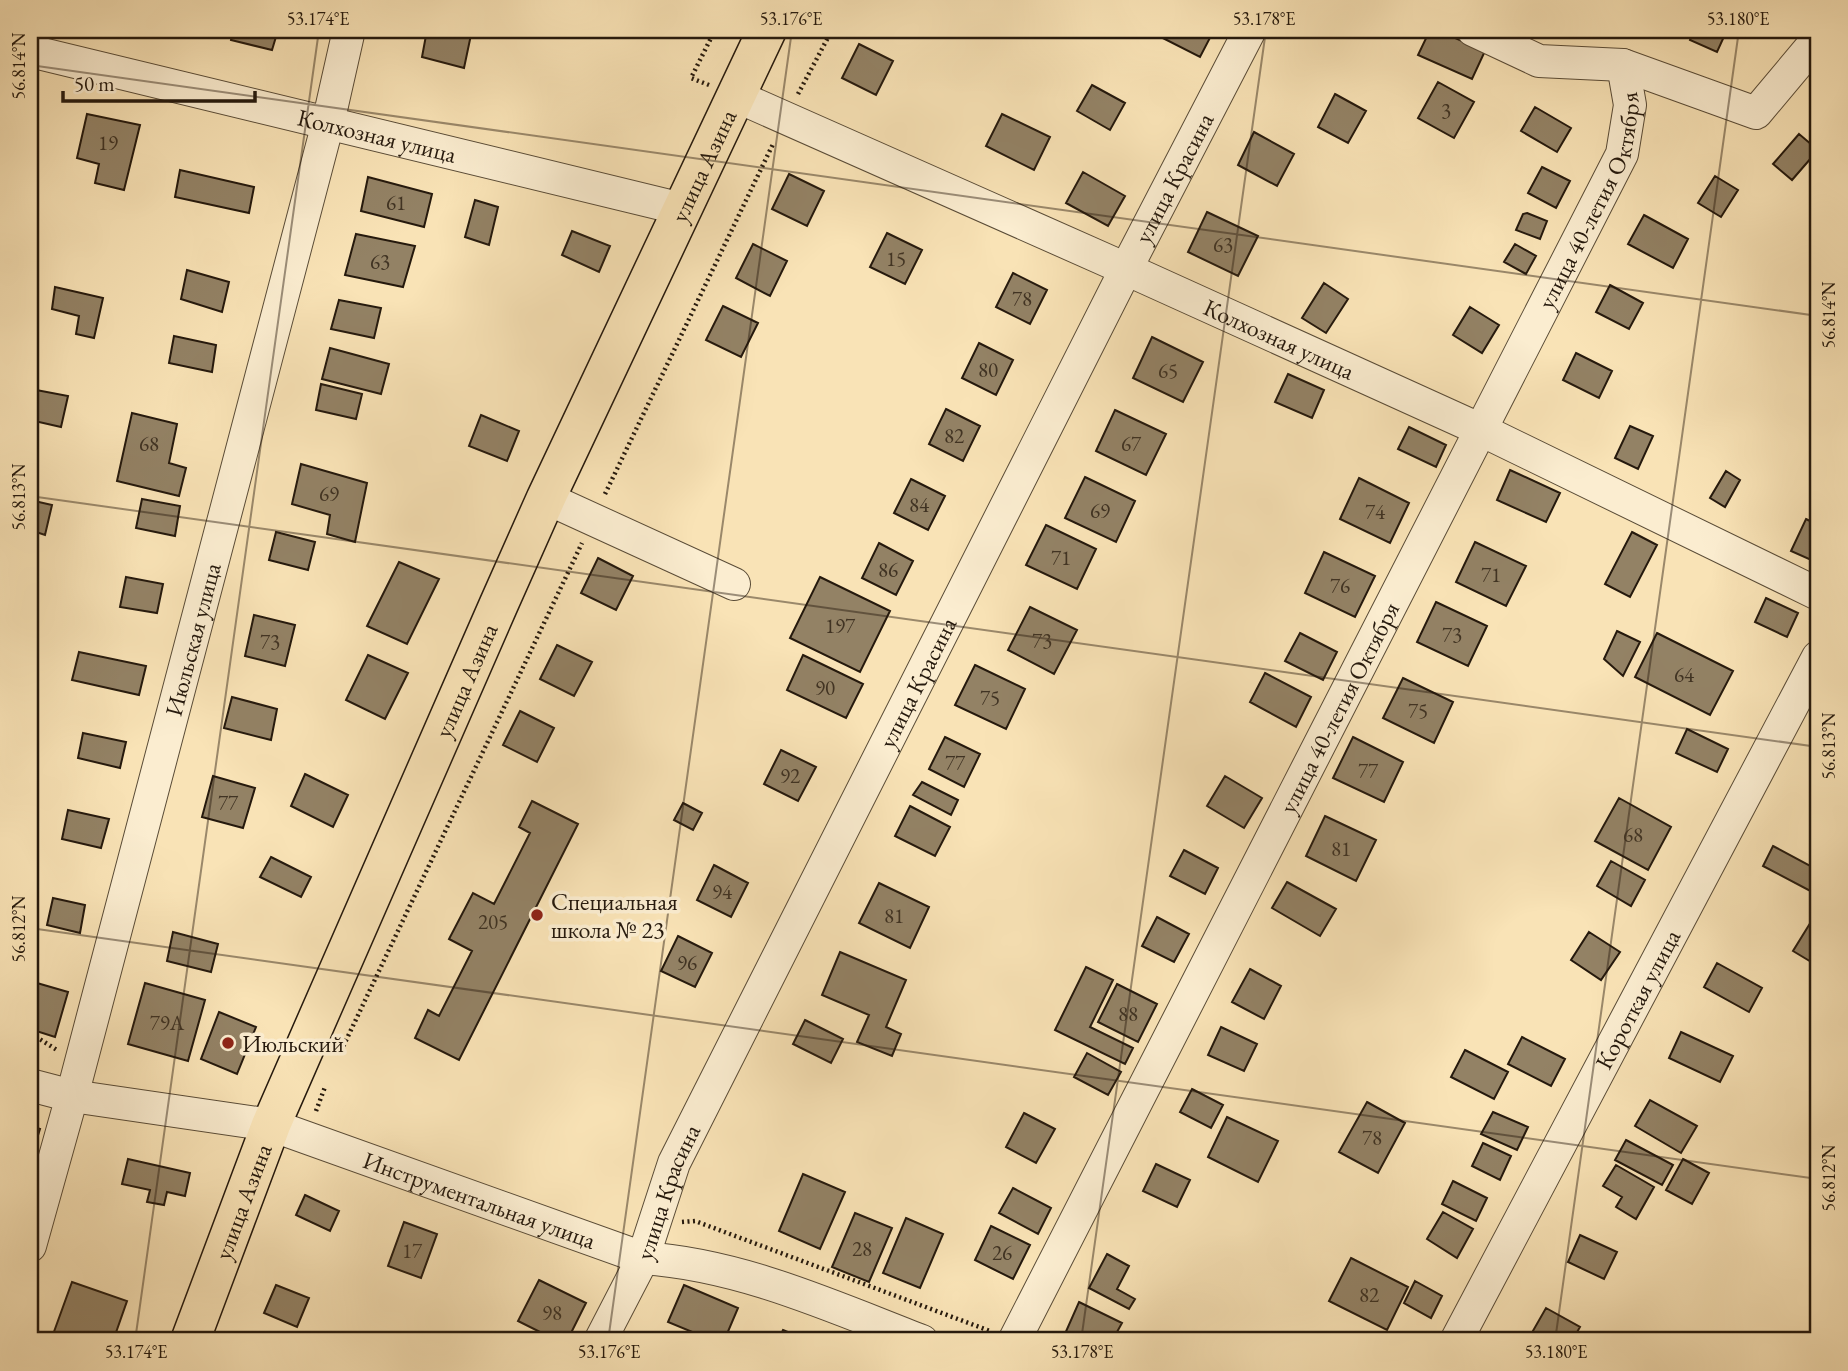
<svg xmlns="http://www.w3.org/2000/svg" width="1848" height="1371" viewBox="0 0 1848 1371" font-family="'EB Garamond',serif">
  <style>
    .building { fill: #938265; stroke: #25190d; stroke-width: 2 }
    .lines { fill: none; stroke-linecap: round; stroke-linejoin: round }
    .minor-casing { stroke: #5a4c37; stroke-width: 34 }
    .major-casing { stroke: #25190d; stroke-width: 41 }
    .path { stroke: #25190d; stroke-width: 4.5; stroke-dasharray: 2 3.5; stroke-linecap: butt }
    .minor { stroke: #fbedd0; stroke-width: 32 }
    .major { stroke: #f9e3b6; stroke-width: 38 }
    .ticks { fill: none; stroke: #25190d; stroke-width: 2; stroke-opacity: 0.45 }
    .poi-dot { fill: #8f2418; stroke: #fbedd0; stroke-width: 2.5 }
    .labels { text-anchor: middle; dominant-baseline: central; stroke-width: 7; stroke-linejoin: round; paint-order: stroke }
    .number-label { font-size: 21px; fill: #403323 }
    .street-label { font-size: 24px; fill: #25190d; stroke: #fbedd0 }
    .poi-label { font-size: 24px; fill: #25190d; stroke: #fbedd0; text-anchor: start }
    .neatline { fill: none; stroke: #25190d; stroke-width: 2.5 }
    .ticks-label { font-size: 18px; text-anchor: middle; fill: #25190d }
  </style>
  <rect width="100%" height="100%" fill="#f9e3b6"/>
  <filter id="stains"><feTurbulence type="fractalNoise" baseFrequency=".00286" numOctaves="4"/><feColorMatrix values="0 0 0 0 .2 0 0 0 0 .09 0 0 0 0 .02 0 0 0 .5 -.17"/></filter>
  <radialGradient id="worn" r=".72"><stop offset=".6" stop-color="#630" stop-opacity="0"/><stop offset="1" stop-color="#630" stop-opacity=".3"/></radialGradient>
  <!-- building -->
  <path class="building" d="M233,30h45l-6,20 -41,-10z
    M427,30h45l-8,38 -42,-11z
    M1147,30h62l4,2 -13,25z
    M1430,30h7l48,21 -13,28 -54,-24z
    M1694,30h33l-10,22 -27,-12z
    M859,44l34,17 -17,34 -34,-17z
    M1438,82l36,20 -20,36 -36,-20z
    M1092,85l33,18 -15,27 -33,-19z
    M1335,94l31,17 -18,32 -30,-16z
    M1535,107l36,21 -14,24 -36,-21z
    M87,114l53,11 -16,65 -29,-7 4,-19 -22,-6z
    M1002,114l48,23 -16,33 -48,-24z
    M1254,132l40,22 -17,32 -39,-21z
    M1799,134l19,16 -26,30 -19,-16z
    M1542,167l28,14 -14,27 -28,-15z
    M180,170l74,17 -5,26 -74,-16z
    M1083,172l42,24 -17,30 -42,-23z
    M789,174l35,17 -17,35 -35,-17z
    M1715,176l23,14 -17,27 -23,-14z
    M368,177l64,17 -8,33 -63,-16z
    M475,200l23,7 -9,38 -24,-8z
    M1207,212l51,24 -20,40 -50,-24z
    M1527,213l20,8 -7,18 -24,-9 7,-16z
    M1644,215l44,24 -15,29 -45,-24z
    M572,231l38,15 -11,26 -37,-17z
    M887,233l35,17 -17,34 -35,-17z
    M356,234l59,12 -12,41 -58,-12z
    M753,244l34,17 -17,35 -34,-18z
    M1515,244l21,12 -10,18 -22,-12z
    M187,270l42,12 -7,30 -41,-13z
    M1013,273l34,17 -17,34 -34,-17z
    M1324,283l24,16 -22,34 -24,-15z
    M1610,285l33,18 -14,26 -33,-17z
    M55,287l48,11 -9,40 -18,-4 3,-18 -27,-7z
    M339,300l42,8 -7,30 -43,-9z
    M723,306l35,17 -17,34 -35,-17z
    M1470,307l29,18 -17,28 -29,-18z
    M174,336l42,9 -4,27 -43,-9z
    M1152,337l51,25 -20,40 -50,-24z
    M979,343l34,17 -17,35 -34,-17z
    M330,348l59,16 -8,30 -59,-15z
    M1576,353l36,18 -13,27 -36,-18z
    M1288,374l36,16 -12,28 -37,-16z
    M321,384l41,10 -6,25 -40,-9z
    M31,389l37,7 -7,31 -31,-7z
    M946,409l34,17 -17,35 -34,-17z
    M1115,410l51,24 -20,41 -50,-24z
    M132,413l45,11 -8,39 17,5 -7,28 -62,-15z
    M481,415l38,16 -12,30 -38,-15z
    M1630,426l23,10 -15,33 -23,-11z
    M1409,427l37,18 -10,22 -38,-18z
    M301,464l66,19 -12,59 -28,-8 3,-19 -38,-11z
    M1510,470l50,23 -14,29 -49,-22z
    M1726,471l14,9 -15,27 -15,-9z
    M1085,477l50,24 -19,41 -51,-24z
    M1359,478l50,25 -19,40 -50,-24z
    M911,479l34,17 -17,34 -34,-17z
    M142,499l38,7 -5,30 -39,-8z
    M30,500l22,5 -7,30 -15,-5z
    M1806,519l12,6v38l-27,-12z
    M1046,525l50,24 -19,40 -51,-24z
    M276,532l39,10 -7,28 -39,-10z
    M1632,532l25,13 -27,52 -25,-13z
    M1475,542l51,24 -20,40 -50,-24z
    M879,543l34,18 -17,34 -34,-17z
    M1324,552l51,24 -20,41 -50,-24z
    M598,558l35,18 -17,34 -35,-17z
    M399,562l40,17 -32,65 -40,-18z
    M126,577l37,7 -6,29 -37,-6z
    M820,577l70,34 -30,61 -70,-34z
    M1766,598l32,15 -11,24 -32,-15z
    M1436,602l51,24 -19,40 -51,-24z
    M1030,607l47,23 -23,44 -46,-24z
    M254,615l41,10 -10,41 -40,-10z
    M1617,631l23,11 -17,34 -19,-17z
    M1300,633l37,19 -14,28 -38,-19z
    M1657,633l76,38 -23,44 -75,-38z
    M557,645l35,17 -18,34 -34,-17z
    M79,652l67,14 -7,29 -67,-15z
    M368,655l40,18 -23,46 -39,-19z
    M803,655l60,29 -17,34 -59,-28z
    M975,665l50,24 -19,40 -51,-24z
    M1265,673l46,24 -15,30 -46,-25z
    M1403,678l50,24 -19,41 -51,-25z
    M232,697l45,12 -6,31 -47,-12z
    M520,711l34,17 -17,34 -34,-17z
    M1687,729l41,20 -11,23 -41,-19z
    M83,733l43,9 -6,26 -42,-10z
    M945,737l35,17 -16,33 -35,-18z
    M1353,737l50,25 -19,40 -51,-24z
    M781,750l35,17 -18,34 -34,-17z
    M305,774l43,21 -15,32 -42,-21z
    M213,776l42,12 -12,40 -41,-11z
    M1225,776l37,22 -18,30 -37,-22z
    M922,782l36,18 -7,15 -38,-20z
    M1619,798l52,29 -23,43 -53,-29z
    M532,801l46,23 -119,236 -44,-22 13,-28 11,6 33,-65 -23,-12 24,-46 21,11 36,-71 -11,-6z
    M683,803l19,10 -9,17 -19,-10z
    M910,806l40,21 -15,29 -40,-20z
    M68,810l41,9 -8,29 -39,-9z
    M1325,816l51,24 -20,41 -50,-25z
    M1773,846l45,24v25l-55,-29z
    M1184,850l34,18 -13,26 -35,-18z
    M271,857l40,20 -10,20 -41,-20z
    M1611,861l34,19 -14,26 -34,-20z
    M714,865l34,18 -17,34 -34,-17z
    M1287,882l49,27 -16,27 -48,-28z
    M879,883l50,24 -19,41 -51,-25z
    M53,898l32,7 -5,28 -33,-8z
    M1817,912l1,1v53l-25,-15z
    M1157,917l32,17 -15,28 -32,-16z
    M173,932l45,12 -7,28 -44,-11z
    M1589,932l31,20 -19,28 -30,-20z
    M678,936l34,17 -17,34 -34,-16z
    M840,952l66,28 -20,47 15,7 -9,22 -35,-14 12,-27 -47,-20z
    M1717,963l45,25 -13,24 -45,-25z
    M1086,967l27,13 -23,47 43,21 -8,16 -70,-34z
    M1250,969l31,17 -17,33 -32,-17z
    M30,981l38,11 -13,45 -25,-8z
    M145,983l60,17 -17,61 -60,-17z
    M1117,984l40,20 -19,38 -40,-20z
    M219,1012l37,15 -19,47 -36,-15z
    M805,1020l38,19 -12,24 -38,-19z
    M1221,1027l36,17 -13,27 -36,-16z
    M1681,1032l52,24 -13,26 -51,-24z
    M1522,1037l43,22 -14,27 -43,-22z
    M1465,1050l43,22 -14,27 -43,-22z
    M1087,1053l34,19 -13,23 -34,-18z
    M1192,1089l31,16 -12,23 -31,-16z
    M1650,1100l47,26 -16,27 -46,-27z
    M1367,1102l38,21 -27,50 -39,-21z
    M1493,1112l35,15 -11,23 -36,-16z
    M1024,1113l31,16 -19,34 -30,-16z
    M1227,1117l51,24 -20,41 -50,-25z
    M30,1126l10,3 -10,32z
    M1626,1140l47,25 -11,20 -47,-25z
    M1483,1143l28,13 -11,24 -28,-14z
    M128,1159l62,14 -5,23 -18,-4 -3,13 -17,-3 3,-12 -28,-6z
    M1683,1159l26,14 -17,31 -26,-14z
    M1156,1164l34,16 -13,27 -34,-16z
    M1616,1165l38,22 -18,32 -20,-12 6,-10 -19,-11z
    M803,1174l42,18 -25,57 -41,-18z
    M1453,1181l34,17 -11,23 -34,-17z
    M1013,1188l38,20 -13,26 -39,-21z
    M305,1195l34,16 -9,20 -34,-16z
    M1443,1212l30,17 -16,29 -30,-19z
    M855,1213l37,15 -23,54 -37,-15z
    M906,1218l37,16 -23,54 -37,-15z
    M404,1222l33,12 -16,44 -33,-12z
    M991,1226l39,19 -17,34 -38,-19z
    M1580,1235l37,17 -13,27 -36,-17z
    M1107,1254l22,12 -12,23 18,10 -6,10 -40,-21z
    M1351,1258l57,29 -21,43 -58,-29z
    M539,1280l47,23 -19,38h-9l-40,-20z
    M1415,1281l27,15 -11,22 -27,-15z
    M72,1282l55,19 -14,40 -62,-1z
    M276,1285l33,13 -12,29 -33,-14z
    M684,1285l54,23 -14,33h-10l-46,-19z
    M1079,1302l43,21 -10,18h-37l-11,-5z
    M1546,1308l34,19 -8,14h-33l-9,-5z
    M783,1330l26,11h-31z"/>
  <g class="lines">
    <!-- minor casing -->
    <g class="minor-casing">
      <g id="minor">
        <path d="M1473,30l66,31 84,4 133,48 62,-74"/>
        <path id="s1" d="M30,51l652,158"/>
        <path id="s2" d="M736,96l390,173 353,160 339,165"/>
        <path d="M546,498l188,86"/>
        <path id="s3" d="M30,1085l42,11 199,29 372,133c99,7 188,48 279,83"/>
        <path id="s4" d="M30,1246l42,-150 256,-973 21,-93"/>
        <path id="s5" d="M600,1341l43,-83 31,-95 452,-894 124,-239"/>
        <path id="s6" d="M1014,1341l608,-1187 8,-49 -7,-40"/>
        <path id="s7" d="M1456,1341l362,-684"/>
      </g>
    </g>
    <!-- major casing -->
    <g class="major-casing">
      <g id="major">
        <path id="s8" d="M190,1341l81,-216 227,-519 48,-108 221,-468"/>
      </g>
    </g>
    <!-- path -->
    <path class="path" d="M709,85l-18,-7 24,-48
      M798,94l34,-64
      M605,494l169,-352
      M30,1036l8,2 19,12
      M341,1051l241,-508
      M316,1111l9,-24
      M682,1222l13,-1 295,110"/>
    <!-- minor -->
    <use href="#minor" class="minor"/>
    <!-- major -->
    <use href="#major" class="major"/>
  </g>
  <!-- ticks -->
  <path class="ticks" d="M30,65l1788,251M30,496l1788,251M30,928l1788,251M135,1341l184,-1311M608,1341l184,-1311M1081,1341l185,-1311M1555,1341l184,-1311"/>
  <!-- markers -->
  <g class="poi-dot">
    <circle cx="537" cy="915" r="7"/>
    <circle cx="228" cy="1043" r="7"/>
  </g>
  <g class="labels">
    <!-- number labels -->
    <g class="number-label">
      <text x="1446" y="110">3</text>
      <text x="108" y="142">19</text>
      <text x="396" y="202">61</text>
      <text x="1223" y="244">63</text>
      <text x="896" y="258">15</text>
      <text x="380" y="261">63</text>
      <text x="1022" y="298">78</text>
      <text x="988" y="369">80</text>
      <text x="1168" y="370">65</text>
      <text x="954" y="435">82</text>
      <text x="149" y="443">68</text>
      <text x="1131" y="443">67</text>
      <text x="329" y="493">69</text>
      <text x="919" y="504">84</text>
      <text x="1100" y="510">69</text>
      <text x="1375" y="511">74</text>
      <text x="1061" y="557">71</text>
      <text x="888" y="569">86</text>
      <text x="1491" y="574">71</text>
      <text x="1340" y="585">76</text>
      <text x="840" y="625">197</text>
      <text x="1452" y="634">73</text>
      <text x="1042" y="640">73</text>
      <text x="270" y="641">73</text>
      <text x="1684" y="674">64</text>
      <text x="825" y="687">90</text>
      <text x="990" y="697">75</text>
      <text x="1418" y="710">75</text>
      <text x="955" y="762">77</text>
      <text x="1368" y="770">77</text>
      <text x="790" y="775">92</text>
      <text x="228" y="802">77</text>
      <text x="1633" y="834">68</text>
      <text x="1341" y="848">81</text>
      <text x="722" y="891">94</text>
      <text x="894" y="915">81</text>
      <text x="493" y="921">205</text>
      <text x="687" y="962">96</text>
      <text x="1128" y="1013">88</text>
      <text x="167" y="1022">79А</text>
      <text x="1372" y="1137">78</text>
      <text x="862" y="1248">28</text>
      <text x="412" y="1250">17</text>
      <text x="1002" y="1252">26</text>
      <text x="1369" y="1294">82</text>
      <text x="552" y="1312">98</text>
    </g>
    <!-- street labels -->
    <g class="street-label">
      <text stroke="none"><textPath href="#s1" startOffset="357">Колхозная улица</textPath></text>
      <text stroke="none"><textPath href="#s8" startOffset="1283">улица Азина</textPath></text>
      <text stroke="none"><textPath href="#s5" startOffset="1298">улица Красина</textPath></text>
      <text stroke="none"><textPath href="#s6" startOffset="1279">улица 40-летия Октября</textPath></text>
      <text stroke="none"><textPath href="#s2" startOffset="595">Колхозная улица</textPath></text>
      <text stroke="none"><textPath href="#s4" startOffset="628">Июльская улица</textPath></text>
      <text stroke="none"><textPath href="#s8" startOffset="716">улица Азина</textPath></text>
      <text stroke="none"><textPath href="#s5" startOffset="732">улица Красина</textPath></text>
      <text stroke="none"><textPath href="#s6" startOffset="712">улица 40-летия Октября</textPath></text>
      <text stroke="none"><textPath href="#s7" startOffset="387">Короткая улица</textPath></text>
      <text stroke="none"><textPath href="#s5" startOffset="164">улица Красина</textPath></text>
      <text stroke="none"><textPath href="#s3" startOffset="466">Инструментальная улица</textPath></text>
      <text stroke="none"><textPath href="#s8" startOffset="149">улица Азина</textPath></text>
    </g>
    <!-- poi labels -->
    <g class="poi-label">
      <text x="551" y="901">Специальная<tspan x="551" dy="28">школа № 23</tspan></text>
      <text x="242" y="1043">Июльский</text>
    </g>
  </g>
  <!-- margin -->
  <rect width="1848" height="1371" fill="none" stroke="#f9e3b6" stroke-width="77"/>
  <!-- scale -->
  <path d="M63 91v10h192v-10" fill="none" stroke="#25190d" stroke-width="3.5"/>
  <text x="74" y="91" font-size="21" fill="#25190d" stroke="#fbedd0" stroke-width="5" paint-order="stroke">50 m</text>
  <rect x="38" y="38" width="1772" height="1294" class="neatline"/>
  <g class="ticks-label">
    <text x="318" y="25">53.174°E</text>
    <text x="791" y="25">53.176°E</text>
    <text x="1264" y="25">53.178°E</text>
    <text x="1738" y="25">53.180°E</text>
    <text transform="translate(19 66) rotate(-90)" y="6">56.814°N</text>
    <text transform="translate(1829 315) rotate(-90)" y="6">56.814°N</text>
    <text transform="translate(19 497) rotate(-90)" y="6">56.813°N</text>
    <text transform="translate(1829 746) rotate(-90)" y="6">56.813°N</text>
    <text transform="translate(19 929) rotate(-90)" y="6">56.812°N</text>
    <text transform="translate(1829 1178) rotate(-90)" y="6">56.812°N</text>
    <text x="136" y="1358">53.174°E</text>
    <text x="609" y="1358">53.176°E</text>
    <text x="1082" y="1358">53.178°E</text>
    <text x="1556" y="1358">53.180°E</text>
  </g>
  <rect width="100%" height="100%" filter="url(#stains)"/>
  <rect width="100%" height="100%" fill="url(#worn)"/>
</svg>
